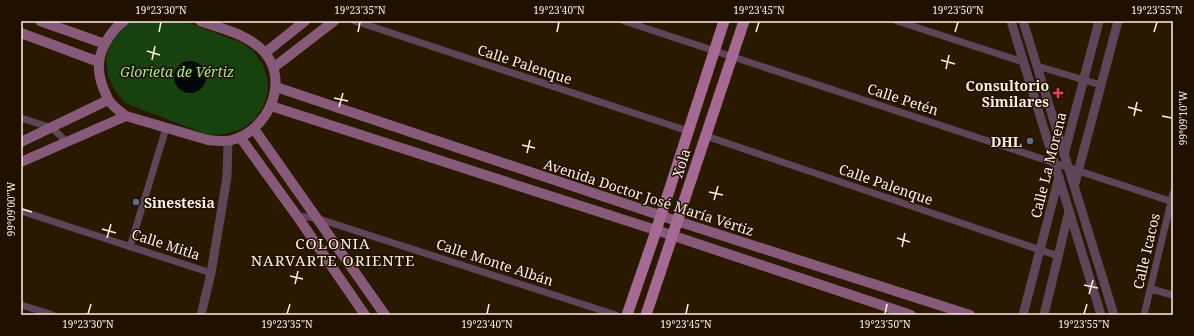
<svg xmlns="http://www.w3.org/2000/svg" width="1194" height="336" viewBox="0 0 1194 336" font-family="'Noto Serif',serif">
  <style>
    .green { fill: #17410e }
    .water { fill: #00070a }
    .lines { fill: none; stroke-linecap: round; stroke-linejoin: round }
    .minor { stroke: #604458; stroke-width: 7 }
    .tertiary { stroke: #604458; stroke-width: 9 }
    .secondary { stroke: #875a7a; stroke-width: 10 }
    .primary { stroke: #a46a94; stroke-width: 11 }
    .ticks { fill: none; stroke: #fff1e2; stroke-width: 1.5 }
    .health-dot { fill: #e0444e; stroke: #210f00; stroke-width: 1.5 }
    .service-dot { fill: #5c6f8a; stroke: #210f00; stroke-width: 1.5 }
    .labels { text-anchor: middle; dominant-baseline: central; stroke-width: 3; stroke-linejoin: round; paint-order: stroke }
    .street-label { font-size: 14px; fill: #fff1e2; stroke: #210f00 }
    .park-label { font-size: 14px; font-style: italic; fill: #9fe991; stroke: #210f00 }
    .poi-label { font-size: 14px; font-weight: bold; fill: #fff1e2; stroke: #210f00; text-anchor: end }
    .neighbourhood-label { font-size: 15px; letter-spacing: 1px; fill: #fff1e2; stroke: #210f00 }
    .neatline { fill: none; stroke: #fff1e2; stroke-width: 1.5 }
    .ticks-label { font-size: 10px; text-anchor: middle; fill: #fff1e2 }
  </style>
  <rect width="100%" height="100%" fill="#2b1800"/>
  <!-- green -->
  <path class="green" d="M130,21h54l58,22 11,8 9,12 5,14 1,15 -5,15 -9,13 -14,10 -16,4 -16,1 -83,-32 -10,-13 -7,-14 -2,-17 4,-16 9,-14z"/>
  <!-- water -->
  <path class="water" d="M174 77a16 16 0 1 1 32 0a16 16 0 1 1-32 0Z"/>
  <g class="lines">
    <!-- minor -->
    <path class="minor" d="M355,21l333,110
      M624,21l549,181
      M897,21l126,41
      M1037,66l64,19
      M21,118l31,10 15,14
      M706,136l352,120
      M21,211l190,62
      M297,216l19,2 300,97
      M130,247l36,-119
      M1151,289l22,6
      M21,305l32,10
      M1144,315l29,-122"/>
    <!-- tertiary -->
    <path class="tertiary" d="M1011,21l90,294
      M1023,21l91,294
      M1064,155l35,-134
      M1074,187l44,-166
      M201,315l10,-42 16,-96 1,-36
      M1023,315l36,-138
      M1044,315l25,-104"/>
    <!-- secondary -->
    <path class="secondary" d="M40,21l65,23
      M124,21c-12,8 -24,27 -25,42 -1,11 4,26 9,36 4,7 11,12 18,17l82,24c8,1 16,2 24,0 35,-9 58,-57 33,-87 -16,-19 -43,-24 -65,-32
      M21,33l78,29
      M265,53l40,-32
      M273,68l61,-47
      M276,87l401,134 293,94
      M271,106l394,127 246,82
      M254,129l131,186
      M240,137l57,79 68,99
      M21,142l87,-42
      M21,162l105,-46"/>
    <!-- primary -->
    <path class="primary" d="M627,315l29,-84 68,-210
      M646,315l98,-294"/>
  </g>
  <!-- ticks -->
  <path class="ticks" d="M159,32l2,-10M358,32l2,-10M557,32l2,-10M756,32l3,-10M955,32l3,-10M1154,32l3,-10M147,51l13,4M152,60l3,-14M941,60l14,4M946,69l3,-14M334,98l14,3M339,107l4,-14M1128,107l14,4M1134,116l3,-14M1162,116l10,2M522,145l13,3M527,153l3,-13M709,192l14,3M714,200l4,-14M22,209l10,3M102,229l14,4M107,238l4,-14M897,238l13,4M902,247l3,-14M290,276l13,3M295,284l3,-13M1084,285l14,3M1089,294l4,-14M88,314l3,-10M287,314l3,-10M487,314l2,-10M686,314l2,-10M885,314l2,-10M1084,314l3,-10"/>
  <!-- markers -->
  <path class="health-dot" d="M1056 87h4v4h4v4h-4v4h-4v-4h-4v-4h4z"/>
  <g class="service-dot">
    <circle cx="1030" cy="141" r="4"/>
    <circle cx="136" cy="202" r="4"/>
  </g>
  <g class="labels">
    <!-- street labels -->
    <g class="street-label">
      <text transform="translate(525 64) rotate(18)">Calle Palenque</text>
      <text transform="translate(903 99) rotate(18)">Calle Petén</text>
      <text transform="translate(681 163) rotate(-72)">Xola</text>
      <text transform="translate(1048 165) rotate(-76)">Calle La Morena</text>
      <text transform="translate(886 184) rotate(19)">Calle Palenque</text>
      <text transform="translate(649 197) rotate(18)">Avenida Doctor José María Vértiz</text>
      <text transform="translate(166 244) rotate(18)">Calle Mitla</text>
      <text transform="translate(1146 251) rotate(-77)">Calle Icacos</text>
      <text transform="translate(495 262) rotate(18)">Calle Monte Albán</text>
    </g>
    <!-- park labels -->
    <g class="park-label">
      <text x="177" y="71">Glorieta de Vértiz</text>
    </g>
    <!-- poi labels -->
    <g class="poi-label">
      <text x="1049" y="85">Consultorio<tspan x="1049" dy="16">Similares</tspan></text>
      <text x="1022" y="141">DHL</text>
      <text x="144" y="202" text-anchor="start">Sinestesia</text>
    </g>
    <!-- neighbourhood labels -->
    <g class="neighbourhood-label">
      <text x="333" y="243">COLONIA<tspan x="333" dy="17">NARVARTE ORIENTE</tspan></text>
    </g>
  </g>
  <!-- border -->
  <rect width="1194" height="336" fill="none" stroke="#210f00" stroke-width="44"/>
  <rect x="22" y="22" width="1150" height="292" class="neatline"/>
  <g class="ticks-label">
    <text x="161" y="14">19°23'30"N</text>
    <text x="360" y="14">19°23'35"N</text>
    <text x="559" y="14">19°23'40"N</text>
    <text x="759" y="14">19°23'45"N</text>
    <text x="958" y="14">19°23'50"N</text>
    <text x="1157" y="14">19°23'55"N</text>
    <text transform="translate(1183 118) rotate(-90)" y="4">99°09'10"W</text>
    <text transform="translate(11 209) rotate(-90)" y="4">99°09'00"W</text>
    <text x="88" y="328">19°23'30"N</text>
    <text x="287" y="328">19°23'35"N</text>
    <text x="487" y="328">19°23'40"N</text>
    <text x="686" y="328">19°23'45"N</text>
    <text x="885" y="328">19°23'50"N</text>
    <text x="1084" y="328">19°23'55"N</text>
  </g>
</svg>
